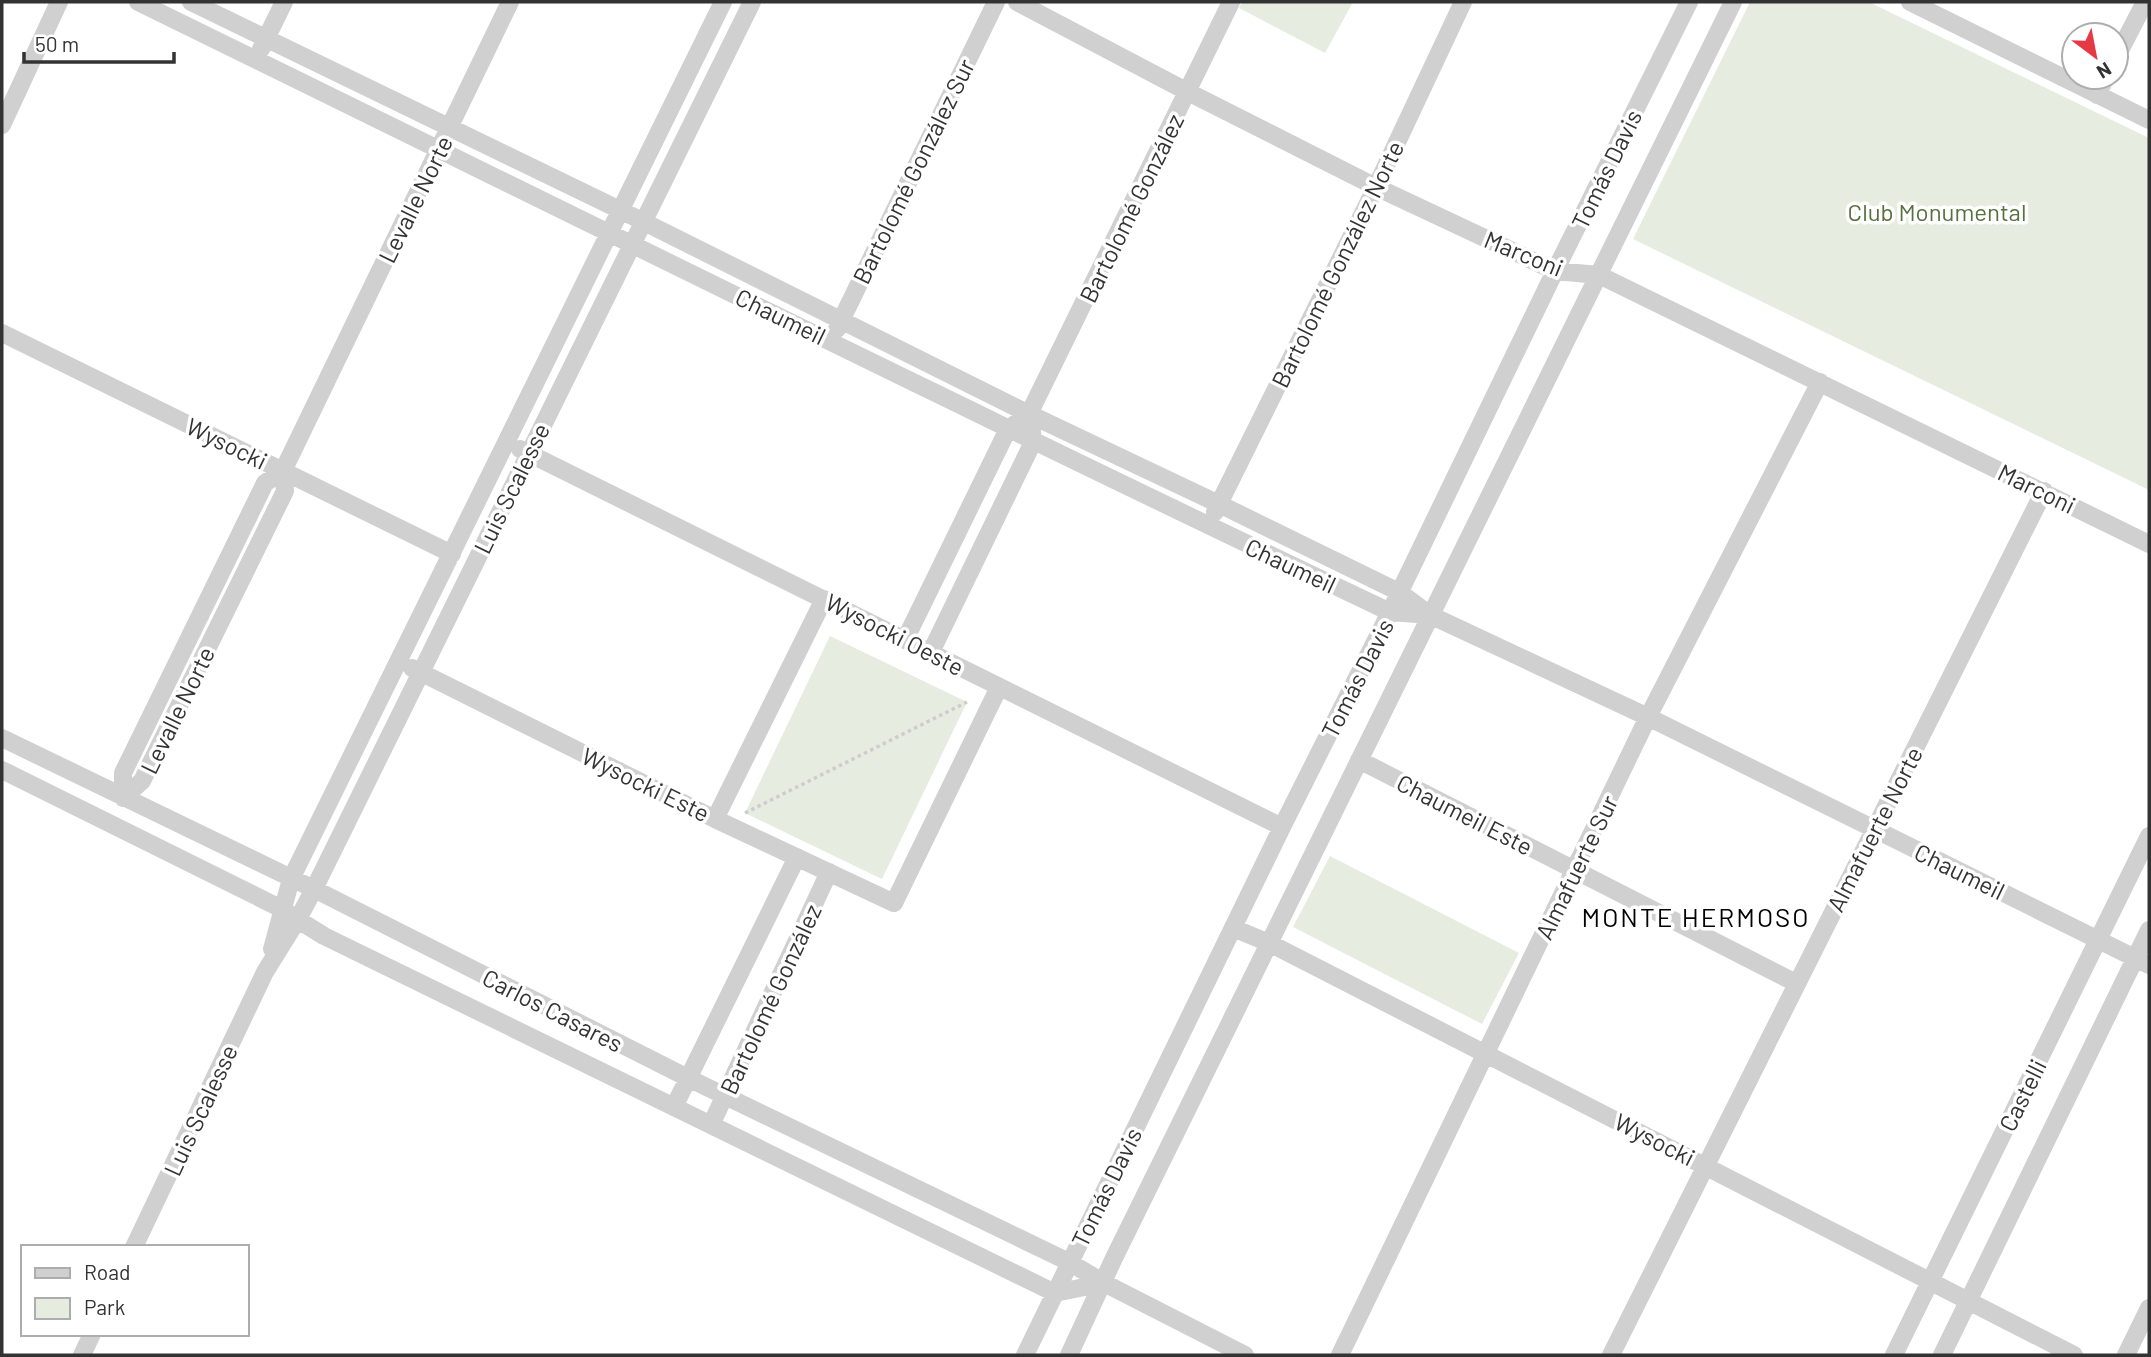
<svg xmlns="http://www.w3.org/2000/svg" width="2151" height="1357" viewBox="0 0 2151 1357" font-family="Barlow,sans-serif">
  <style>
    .green { fill: #e6ecdf }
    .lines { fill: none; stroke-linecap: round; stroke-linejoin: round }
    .path { stroke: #cdcdcd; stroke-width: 3.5; stroke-dasharray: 3.5 3.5; stroke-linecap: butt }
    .street { stroke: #d0d0d0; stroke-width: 18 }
    .labels { text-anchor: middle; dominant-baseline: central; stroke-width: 7; stroke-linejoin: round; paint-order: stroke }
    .street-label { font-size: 24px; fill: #333; stroke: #fff }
    .park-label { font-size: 24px; fill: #56703f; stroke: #fff }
    .neighbourhood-label { font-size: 26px; letter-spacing: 2px; fill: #000; stroke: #fff }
  </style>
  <rect width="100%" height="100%" fill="#fff"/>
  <!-- green -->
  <path class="green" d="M1242,2h111l-28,51 -86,-45z
    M1750,2h119l280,136v352l-516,-251z
    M830,636l137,66 -85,177 -137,-66z
    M1330,856l189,97 -37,71 -189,-97z"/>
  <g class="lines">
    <!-- path -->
    <path class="path" d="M745,813l222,-111"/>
    <!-- street -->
    <path class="street" d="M138,2c417,204 833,411 1252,610l40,3 -31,-23 -180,-88 -190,-90 -409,-204 -429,-208
      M1017,2l171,90 188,95 179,84 44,4 550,269
      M1910,2l239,118
      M261,49l23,-47
      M2116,58l29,-56
      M2097,95l9,-18
      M2,125l57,-123
      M837,329l159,-327
      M2,333l450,221
      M520,449l762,378
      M283,471l2,20 -143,290 -19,17v-25l142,-290 18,-12 227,-469
      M1215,512l161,-325 87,-185
      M1430,615l218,102 501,248
      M905,640l103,-211 21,-15 202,-412
      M931,652l102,-210 -1,-11
      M412,668l303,151 179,84 105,-216
      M2,738l312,151 374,189 381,184 35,21 141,72
      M1359,760l437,223
      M2,770l274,136 48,30 731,357 49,-10
      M715,819l109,-220
      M1233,928l36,15 805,412
      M272,949l19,-70 432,-877
      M674,1107l123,-250
      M711,1125l118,-253
      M134,1247l131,-275 33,-53 16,-30 438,-887
      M82,1355l10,-21
      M1025,1355l257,-528 108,-215 165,-341 134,-269
      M1069,1355l45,-97 619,-1256
      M1340,1355l308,-638 172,-335
      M1611,1355l433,-864
      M1894,1355l255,-519
      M1942,1355l207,-425
      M2126,1355l23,-47"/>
  </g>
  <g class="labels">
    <!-- street labels -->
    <g class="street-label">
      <text transform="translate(1606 169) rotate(-64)">Tomás Davis</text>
      <text transform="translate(913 171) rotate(-64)">Bartolomé González Sur</text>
      <text transform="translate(415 199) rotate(-64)">Levalle Norte</text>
      <text transform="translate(1131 208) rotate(-64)">Bartolomé González</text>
      <text transform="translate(1524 253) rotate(22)">Marconi</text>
      <text transform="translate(1337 264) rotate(-64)">Bartolomé González Norte</text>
      <text transform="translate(781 316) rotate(26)">Chaumeil</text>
      <text transform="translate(227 443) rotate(26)">Wysocki</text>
      <text transform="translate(511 488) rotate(-64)">Luis Scalesse</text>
      <text transform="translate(2037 488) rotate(26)">Marconi</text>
      <text transform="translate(1291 565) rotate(25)">Chaumeil</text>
      <text transform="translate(895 634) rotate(27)">Wysocki Oeste</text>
      <text transform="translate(1357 678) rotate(-63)">Tomás Davis</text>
      <text transform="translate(177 710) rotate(-64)">Levalle Norte</text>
      <text transform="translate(646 784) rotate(26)">Wysocki Este</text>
      <text transform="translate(1465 814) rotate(27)">Chaumeil Este</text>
      <text transform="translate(1874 829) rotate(-63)">Almafuerte Norte</text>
      <text transform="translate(1576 867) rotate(-64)">Almafuerte Sur</text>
      <text transform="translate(1960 871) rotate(26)">Chaumeil</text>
      <text transform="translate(770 999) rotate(-65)">Bartolomé González</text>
      <text transform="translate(553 1010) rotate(27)">Carlos Casares</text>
      <text transform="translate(2022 1095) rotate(-64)">Castelli</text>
      <text transform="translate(200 1110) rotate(-65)">Luis Scalesse</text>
      <text transform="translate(1655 1139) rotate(27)">Wysocki</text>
      <text transform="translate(1106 1187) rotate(-64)">Tomás Davis</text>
    </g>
    <!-- park labels -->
    <g class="park-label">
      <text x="1937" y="211">Club Monumental</text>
    </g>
    <!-- neighbourhood labels -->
    <g class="neighbourhood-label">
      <text x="1696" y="916">MONTE HERMOSO</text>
    </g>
  </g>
  <!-- border -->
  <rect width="2151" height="1357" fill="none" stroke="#333333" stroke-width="7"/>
  <!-- legend -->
  <rect x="21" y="1245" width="228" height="91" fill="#ffffff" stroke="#adadad" stroke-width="2"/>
  <rect x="35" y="1268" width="35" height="10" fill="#d0d0d0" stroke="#adadad" stroke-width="2"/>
  <text x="84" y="1280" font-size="21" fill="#333333">Road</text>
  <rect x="35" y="1298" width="35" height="21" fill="#e6ecdf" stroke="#adadad" stroke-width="2"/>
  <text x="84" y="1315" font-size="21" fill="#333333">Park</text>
  <!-- north arrow -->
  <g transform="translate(2095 56) rotate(148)"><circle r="33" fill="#ffffff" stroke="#adadad" stroke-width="2"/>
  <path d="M0-5L12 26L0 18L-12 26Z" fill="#e63946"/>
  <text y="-10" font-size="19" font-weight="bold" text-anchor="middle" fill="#333333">N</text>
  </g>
  <!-- scale -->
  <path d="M24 52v10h150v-10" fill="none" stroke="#333333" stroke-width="3.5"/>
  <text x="35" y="52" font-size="21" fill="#333333" stroke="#ffffff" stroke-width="5" paint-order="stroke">50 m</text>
</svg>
